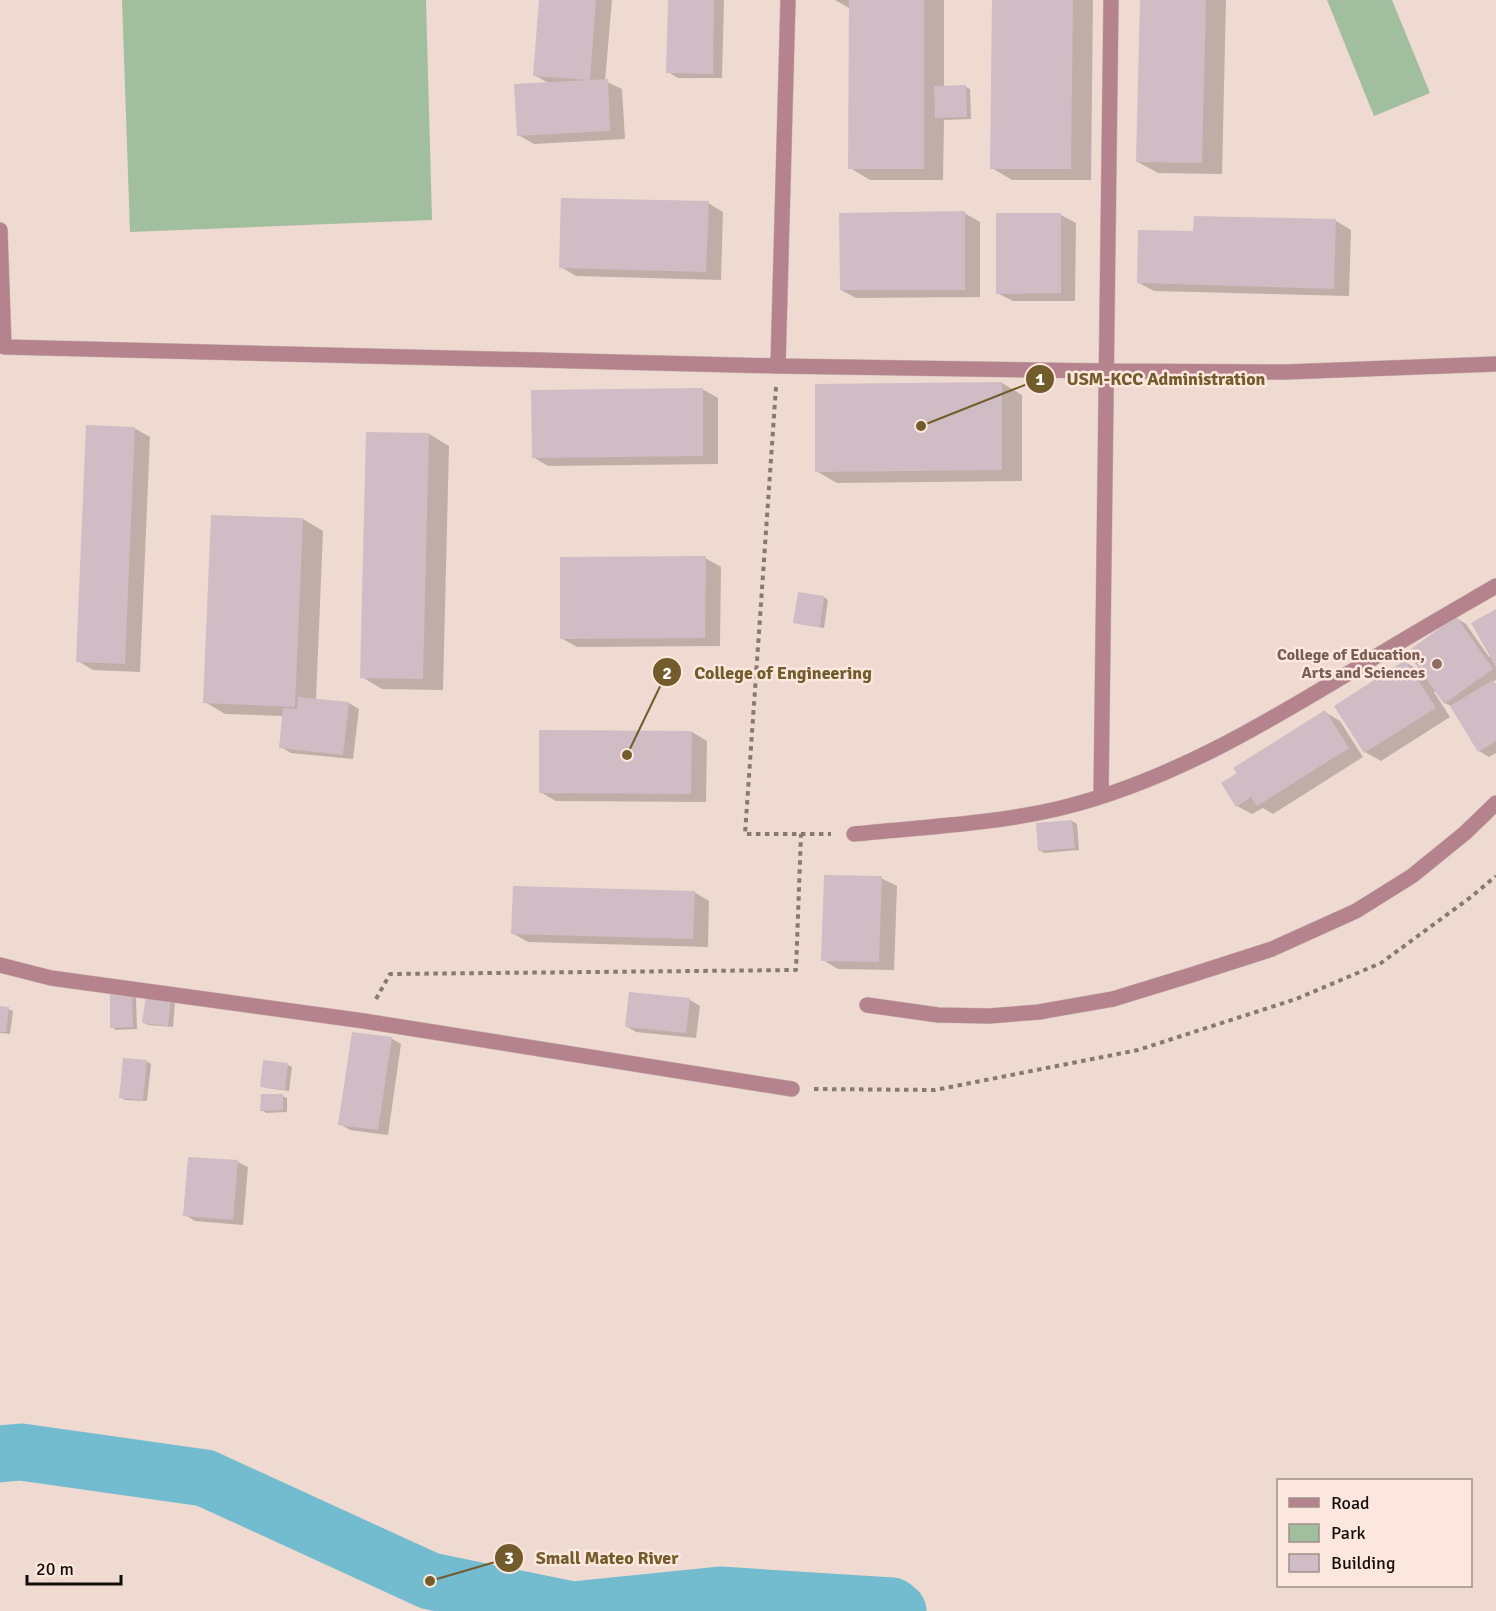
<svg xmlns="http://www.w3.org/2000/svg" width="1496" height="1611" viewBox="0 0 1496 1611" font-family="Signika,sans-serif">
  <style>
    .green { fill: #a1bf9f }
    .shadow { fill: #0003 }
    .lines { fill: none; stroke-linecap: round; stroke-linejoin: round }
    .river { stroke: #73bbcf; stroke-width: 57 }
    .building { fill: #cfbcc5 }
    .lane-casing { stroke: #ccb9b1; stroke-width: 16 }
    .street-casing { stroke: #ccb9b1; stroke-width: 16 }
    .path { stroke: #867972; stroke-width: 4; stroke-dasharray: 4.5 4.5; stroke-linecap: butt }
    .lane { stroke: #b4838d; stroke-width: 15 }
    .street { stroke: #b4838d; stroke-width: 15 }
    .education-dot { fill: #8d6e63; stroke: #fce7de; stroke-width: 2 }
    .labels { text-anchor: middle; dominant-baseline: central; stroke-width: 5; stroke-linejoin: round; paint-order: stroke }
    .education-label { font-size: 16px; font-weight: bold; fill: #785e54; stroke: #fce7de; text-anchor: end }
    .leader { fill: none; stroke: #725c2c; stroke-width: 2 }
    .callout-dot { fill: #725c2c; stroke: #fce7de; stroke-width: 2 }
    .mark-label { font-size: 18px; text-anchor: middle; font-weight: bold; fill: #fff }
    .callout-label { font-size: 18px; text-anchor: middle; font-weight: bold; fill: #725c2c; stroke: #fce7de; stroke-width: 5; stroke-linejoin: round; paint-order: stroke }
  </style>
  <rect width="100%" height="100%" fill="#efdad1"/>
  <!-- green -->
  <path class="green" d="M122,0h304l6,220 -302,12z
    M1327,0h65l38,93 -56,23z"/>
  <!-- shadow -->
  <path class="shadow" d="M540,0h72l-7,81 17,8 3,50 -91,5 -16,-9 32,-51 -16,-9z
    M669,0h55l-2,78h-44l-10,-6z
    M835,0h109v88l22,-1 4,2 1,30 -27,1 -1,60h-73l-20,-12 1,-159z
    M993,0h100l-2,180h-79l-20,-12z
    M1142,0h84l-4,174 -64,-1 -20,-11z
    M708,203l15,9 -2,68 -145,-4 -15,-9z
    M964,213l16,9v75l-124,1 -15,-8z
    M1061,215l15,8 -1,78h-62l-16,-8z
    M1336,221l15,9 -2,66 -195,-5 -15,-8 56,-50z
    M1002,383l20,12v86l-185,2 -21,-12z
    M702,389l16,9v66l-170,2 -15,-9z
    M134,428l16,9 -10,235 -47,-2 -15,-9z
    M367,433l62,1 20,12 -6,244 -61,-1 -20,-12z
    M303,519l20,12 -7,169 33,3 10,6 -6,50 -62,-6 -10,-6 3,-31 -59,-2 -20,-12z
    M705,558l16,9 -1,79 -143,1 -16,-9z
    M799,594l25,3 4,3 -4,28 -25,-4 -4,-2z
    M1496,610v70l-3,2 3,2v69l-7,4 -10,-6 -26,-44 -8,-4 -9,-13 -2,2 16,25 -69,44 -16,-9 -29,-46 69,-44 19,11 32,-55 10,6 23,33 2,-1z
    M1325,712l15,9 23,36 -90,57 -10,-6 -11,6 -15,-8z
    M692,732l15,9 -1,61 -150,-1 -16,-9z
    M1072,821l5,3 2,26 -35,3 -5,-3z
    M881,878l16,8 -3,84 -56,-1 -15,-9z
    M694,892l15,9 -1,46 -180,-5 -16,-9z
    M630,994l60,6 10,6 -4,32 -60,-6 -10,-6z
    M111,995l25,2 1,32 -21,1 -4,-3z
    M147,997l28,5 -2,25 -25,-2 -4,-2z
    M0,1008l8,1 5,2 -3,23 -10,-1z
    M391,1038l10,6 -13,91 -38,-5 -10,-6z
    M146,1061l5,3 -4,37 -22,-1 -5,-3z
    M265,1061l23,4 4,2 -3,24 -23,-3 -5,-2z
    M282,1096l5,2v14l-21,1 -4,-3z
    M238,1162l10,5 -5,58 -48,-4 -10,-6z"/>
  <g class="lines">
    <!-- river -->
    <path class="river" d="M0,1454l21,-2 184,26 225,103 142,29 148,-15 172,11 6,5"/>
  </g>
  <!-- building -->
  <path class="building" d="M539,0h57l-6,80 18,-1 2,52 -93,5 -3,-52 75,-4 -56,-4z
    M668,0h46l-1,74 -47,-1z
    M849,0h75v169h-76z
    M992,0h81l-2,169h-81z
    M1140,0h66l-4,163 -66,-1z
    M966,85l1,32 -32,1 -1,-32z
    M561,198l148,3 -3,71 -147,-4z
    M965,211v79h-125l-1,-77z
    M996,213h65v80l-65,1z
    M1194,216l142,3 -2,70 -197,-6 1,-53 55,1z
    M1002,382v88l-187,2v-88z
    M703,388v68l-171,2 -1,-68z
    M86,425l49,2 -10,237 -49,-2z
    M366,432l63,1 -6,246 -63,-1z
    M211,515l92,3 -8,189 -92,-4z
    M706,556l-1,82 -145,1v-82z
    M798,592l26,4 -4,31 -27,-4z
    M1496,609v58l-25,-44z
    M1456,616l37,53 -49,35 -37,-52z
    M1405,660l31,48 -72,45 -30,-47z
    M1493,680l3,5v56l-18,11 -28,-46z
    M298,697l51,5 -6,53 -64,-7 4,-40 14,1z
    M1325,710l24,38 -92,58 -6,-9 -15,10 -15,-24 16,-10 -4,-5z
    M539,730l153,1 -1,63 -152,-1z
    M1072,820l3,28 -37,3 -2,-28z
    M824,875l58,1 -3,86 -58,-1z
    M513,886l182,5 -2,48 -182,-5z
    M629,992l61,6 -4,35 -61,-6z
    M110,993h22l1,34 -23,1z
    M146,995l25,3 -3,28 -26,-3z
    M0,1006l9,1 -3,25h-6z
    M352,1032l40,5 -14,93 -40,-5z
    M123,1058l24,2 -4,40 -24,-2z
    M263,1060l25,3 -3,27 -25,-3z
    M261,1094h22v16l-23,1z
    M188,1157l50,3 -5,60 -50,-4z"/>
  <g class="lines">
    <!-- lane casing -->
    <g class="lane-casing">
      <path id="lane" d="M0,230l4,117 774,19 328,5 180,1 210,-8
        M778,366l10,-366
        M1101,796l10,-796
        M854,834c69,-7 140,-10 207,-26 111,-27 210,-88 306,-146 42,-26 86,-51 129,-76
        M867,1005l71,10 51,1 50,-4 74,-13 75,-23 84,-27 84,-38 56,-35 53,-43 31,-30"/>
    </g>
    <!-- street casing -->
    <g class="street-casing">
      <path id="street" d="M0,965l51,13 313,43 428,68"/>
    </g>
    <!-- path -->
    <path class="path" d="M776,387l-31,447h86
      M376,999l14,-25 406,-4 5,-136
      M814,1089l121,1 203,-40 158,-51 85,-36 90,-66 25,-21"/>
    <!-- lane -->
    <use href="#lane" class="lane"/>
    <!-- street -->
    <use href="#street" class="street"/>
  </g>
  <!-- markers -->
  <circle class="education-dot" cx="1437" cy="664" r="6"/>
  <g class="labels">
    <!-- education labels -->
    <g class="education-label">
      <text x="1425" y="655">College of Education,<tspan x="1425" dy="18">Arts and Sciences</tspan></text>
    </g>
  </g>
  <!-- callouts -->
  <path class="leader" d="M921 426L1040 379M627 755L667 672M430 1581L509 1558"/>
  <g class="callout-dot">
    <circle cx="921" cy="426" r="6"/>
    <circle cx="627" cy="755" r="6"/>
    <circle cx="430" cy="1581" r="6"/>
    <circle cx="1040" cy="379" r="15"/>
    <circle cx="667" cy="672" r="15"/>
    <circle cx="509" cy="1558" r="15"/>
  </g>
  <g class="mark-label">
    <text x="1040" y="385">1</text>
    <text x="667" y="679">2</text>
    <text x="509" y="1564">3</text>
  </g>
  <g class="callout-label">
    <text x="1166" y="385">USM-KCC Administration</text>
    <text x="783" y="679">College of Engineering</text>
    <text x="607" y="1564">Small Mateo River</text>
  </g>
  <!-- legend -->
  <rect x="1277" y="1479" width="195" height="108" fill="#fce7de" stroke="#9f9089" stroke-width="1.5"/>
  <rect x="1289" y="1498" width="30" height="9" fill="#b4838d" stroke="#9f9089" stroke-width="1.5"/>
  <text x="1331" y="1509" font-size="18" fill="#130d0a">Road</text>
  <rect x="1289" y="1524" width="30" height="18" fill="#a1bf9f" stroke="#9f9089" stroke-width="1.5"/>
  <text x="1331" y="1539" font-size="18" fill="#130d0a">Park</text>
  <rect x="1289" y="1554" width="30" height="18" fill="#cfbcc5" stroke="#9f9089" stroke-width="1.5"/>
  <text x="1331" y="1569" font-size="18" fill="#130d0a">Building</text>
  <!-- scale -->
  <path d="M27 1575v9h94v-9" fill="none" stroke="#130d0a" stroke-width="3"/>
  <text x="36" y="1575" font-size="18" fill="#130d0a" stroke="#fce7de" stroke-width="4.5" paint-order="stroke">20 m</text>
</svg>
